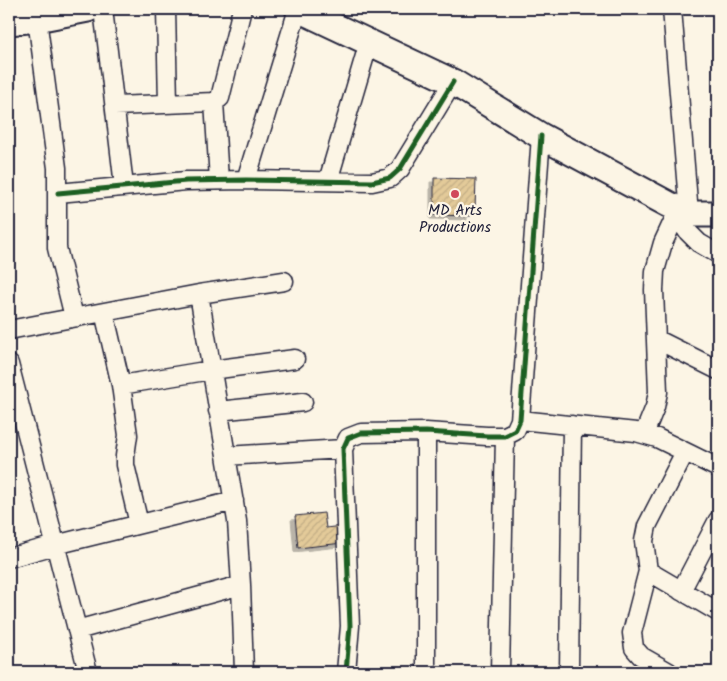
<svg xmlns="http://www.w3.org/2000/svg" width="727" height="681" viewBox="0 0 727 681" font-family="Kalam,sans-serif">
  <style>
    .building { fill: url(#building-hatch); stroke: #22223b; filter: url(#shadow) }
    .lines { fill: none; stroke-linecap: round; stroke-linejoin: round }
    .street-casing { stroke: #22223b; stroke-width: 21 }
    .secondary-casing { stroke: #22223b; stroke-width: 29 }
    .street { stroke: #fcf5e5; stroke-width: 18 }
    .secondary { stroke: #fcf5e5; stroke-width: 25 }
    .cycleway-casing { stroke: #fcf5e5; stroke-width: 8 }
    .cycleway { stroke: #1b5e20; stroke-width: 5 }
    .poi-dot { fill: #d1495b; stroke: #fcf5e5; stroke-width: 2 }
    .labels { text-anchor: middle; dominant-baseline: central; stroke-width: 4.5; stroke-linejoin: round; paint-order: stroke }
    .poi-label { font-size: 15px; fill: #22223b; stroke: #fcf5e5 }
  </style>
  <defs>
    <pattern id="building-hatch" width="6" height="6" patternUnits="userSpaceOnUse" patternTransform="scale(1.25)"><rect width="6" height="6" fill="#e3ca99"/><path d="M-1 1l2-2M0 6l6-6M5 7l2-2" fill="none" stroke="#c2ad85"/></pattern>
    <filter id="shadow"><feDropShadow dx="-4" dy="4" stdDeviation="0" flood-color="#0004"/></filter>
  </defs>
  <rect width="100%" height="100%" fill="#fcf5e5"/>
  <filter id="ink" filterUnits="userSpaceOnUse"><feTurbulence type="fractalNoise" baseFrequency=".02" numOctaves="2"/><feDisplacementMap in="SourceGraphic" scale="10" xChannelSelector="R" yChannelSelector="G"/><feConvolveMatrix kernelMatrix="1 2 1 2 8 2 1 2 1" color-interpolation-filters="sRGB"/></filter>
  <g filter="url(#ink)">
    <!-- building -->
    <path class="building" d="M434,178l42,1 -1,30 -4,1v6l-37,-1z
      M324,513l2,15 15,-2 2,17 -45,5 -3,-32z"/>
    <g class="lines">
      <!-- street casing -->
      <g class="street-casing">
        <path id="street" d="M103,9l21,177
          M166,9l2,95
          M672,9l17,205
          M37,19l20,149v80l17,69
          M214,102l5,78
          M115,106l99,-4 6,-4 22,-89
          M246,180l52,-171
          M328,181l41,-139
          M58,193l128,-12 60,-1 126,2 18,-4 10,-9 53,-87
          M671,208l17,24 11,11 19,11
          M199,294l38,227 4,64 3,87
          M104,312l17,73 7,50 -3,21v9l14,59
          M9,330l190,-36 85,-13
          M656,339l62,31
          M9,364l79,308
          M121,385l90,-15 84,-11
          M218,411l85,-9
          M520,420l116,12 21,6 61,30
          M426,432v240
          M644,434l11,-27 3,-15 -4,-102 1,-19 8,-28 13,-28
          M226,456l117,-7
          M9,558l46,-13 179,-44
          M648,571l70,41
          M681,591l37,-71
          M77,630l164,-45
          M346,672l4,-46 -7,-177 5,-11 13,-5 65,-1 61,4h18l10,-5 5,-11 21,-284
          M500,672l5,-236
          M569,672l3,-247
          M669,672l-28,-16 -7,-8 -2,-15 16,-62 -4,-30 3,-15 38,-74"/>
      </g>
      <!-- secondary casing -->
      <g class="secondary-casing">
        <path id="secondary" d="M298,9l155,73 88,54 127,68 21,10h29
          M9,22l28,-3 51,-10"/>
      </g>
      <!-- street -->
      <use href="#street" class="street"/>
      <!-- secondary -->
      <use href="#secondary" class="secondary"/>
      <!-- cycleway casing -->
      <g class="cycleway-casing">
        <path id="cycleway" d="M58,193l128,-12 60,-1 126,2 18,-4 10,-9 53,-87
          M346,672l4,-46 -7,-177 5,-11 13,-5 65,-1 61,4h18l10,-5 5,-11 21,-284"/>
      </g>
      <!-- cycleway -->
      <use href="#cycleway" class="cycleway"/>
    </g>
  </g>
  <!-- markers -->
  <circle class="poi-dot" cx="455" cy="194" r="5"/>
  <g class="labels">
    <!-- poi labels -->
    <g class="poi-label">
      <text x="455" y="211">MD Arts<tspan x="455" dy="17">Productions</tspan></text>
    </g>
  </g>
  <!-- margin -->
  <rect width="727" height="681" fill="none" stroke="#fcf5e5" stroke-width="30"/>
  <rect x="15" y="15" width="697" height="651" fill="none" stroke="#22223b" stroke-width="2" filter="url(#ink)"/>
</svg>
